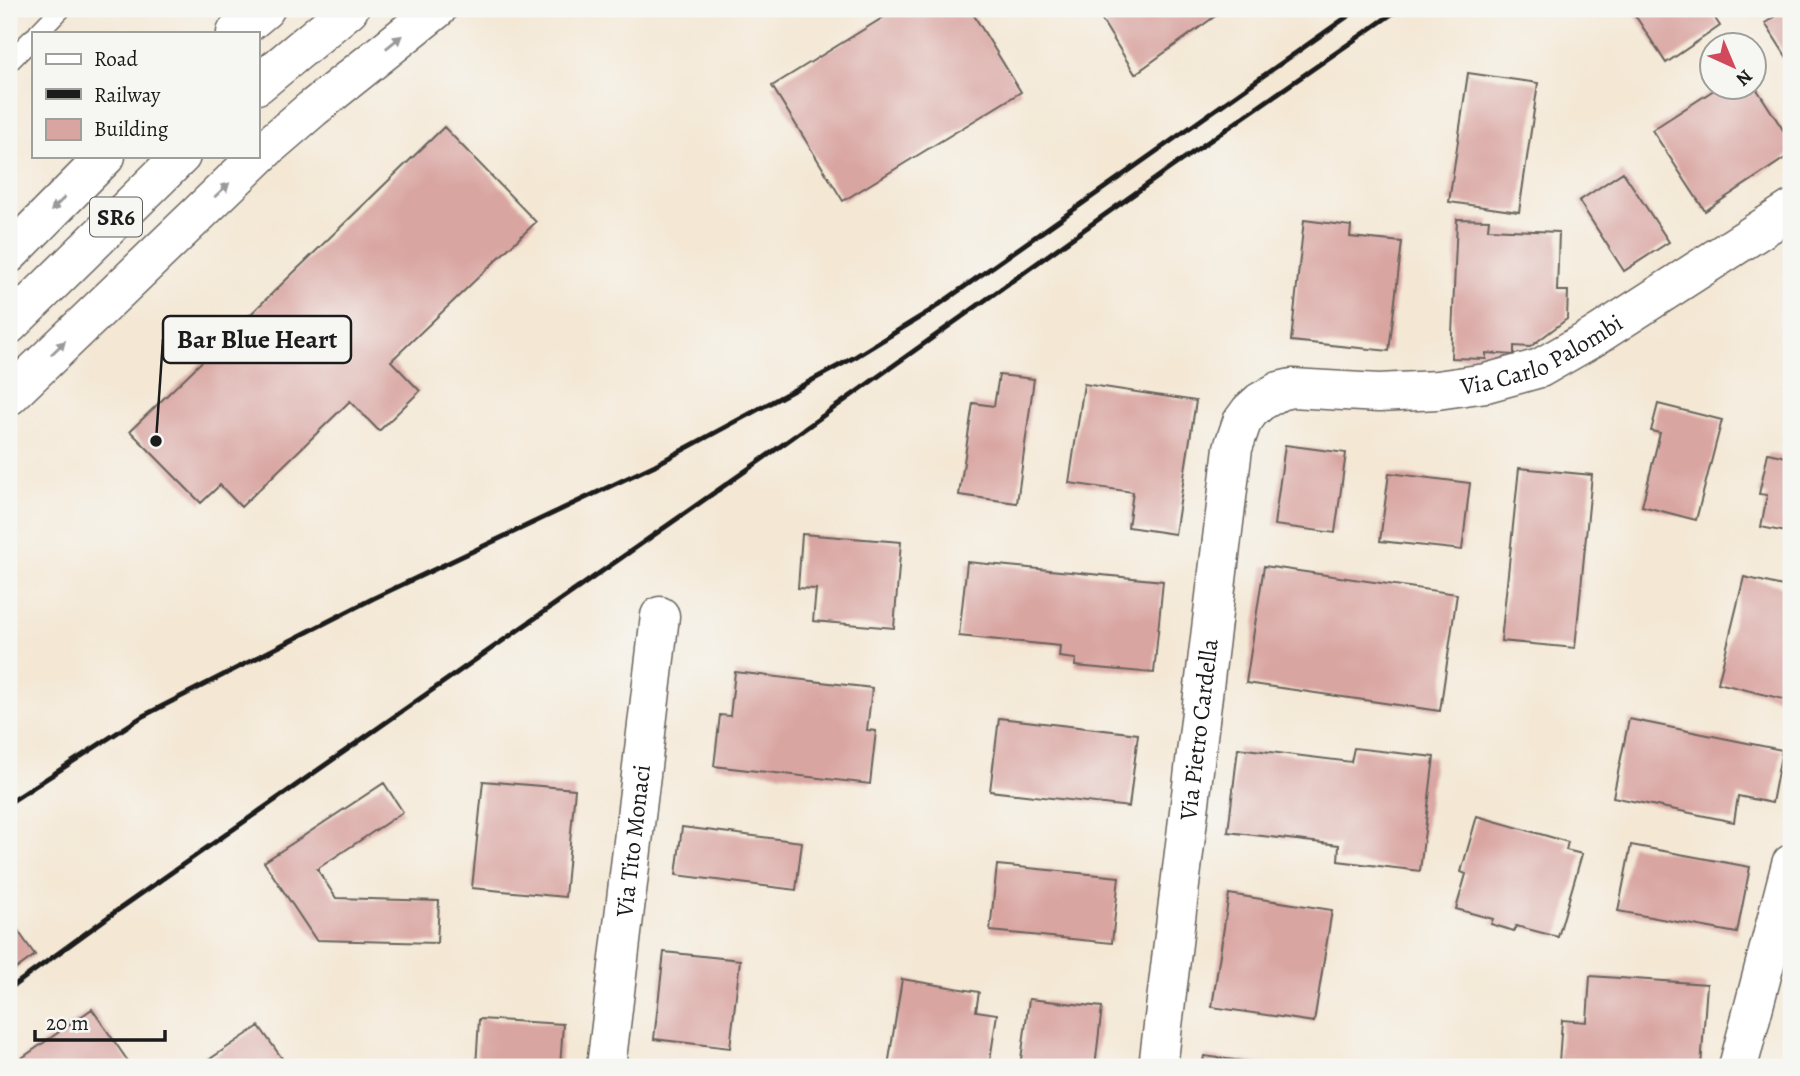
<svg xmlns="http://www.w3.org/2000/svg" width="1800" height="1076" viewBox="0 0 1800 1076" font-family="Alegreya,serif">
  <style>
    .building { fill: #d9a5a1 }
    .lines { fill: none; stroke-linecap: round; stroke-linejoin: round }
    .service-casing { stroke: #68635d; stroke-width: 22 }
    .minor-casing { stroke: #68635d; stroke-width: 41 }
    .primary-casing { stroke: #68635d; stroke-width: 41 }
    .service { stroke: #fff; stroke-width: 19 }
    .minor { stroke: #fff; stroke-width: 38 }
    .primary { stroke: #fff; stroke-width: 38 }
    .rail { stroke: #1c1c1c; stroke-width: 5 }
    .oneway { fill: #999 }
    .labels { text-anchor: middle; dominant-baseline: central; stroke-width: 5; stroke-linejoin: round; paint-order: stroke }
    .shield { fill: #f6f6f2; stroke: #5d5d5c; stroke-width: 2 }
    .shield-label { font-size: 23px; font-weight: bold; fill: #1c1c1c }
    .street-label { font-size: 24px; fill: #1c1c1c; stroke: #f6f6f2 }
    .leader { fill: none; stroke: #1c1c1c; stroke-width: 2.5 }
    .callout-dot { fill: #1c1c1c; stroke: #f6f6f2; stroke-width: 2.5 }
    .callout { fill: #f6f6f2; stroke: #1c1c1c; stroke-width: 2.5 }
    .callout-label { font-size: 26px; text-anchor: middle; font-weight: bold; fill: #1c1c1c }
  </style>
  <rect width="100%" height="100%" fill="#f6f6f2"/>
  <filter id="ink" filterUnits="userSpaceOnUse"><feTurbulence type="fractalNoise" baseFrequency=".0143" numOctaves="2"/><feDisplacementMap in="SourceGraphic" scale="14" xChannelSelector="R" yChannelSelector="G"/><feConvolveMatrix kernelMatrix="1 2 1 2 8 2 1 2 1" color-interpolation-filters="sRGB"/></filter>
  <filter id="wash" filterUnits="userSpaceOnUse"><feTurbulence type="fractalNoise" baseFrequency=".00686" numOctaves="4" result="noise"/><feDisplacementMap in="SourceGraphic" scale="28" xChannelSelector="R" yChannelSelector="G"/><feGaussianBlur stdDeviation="1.57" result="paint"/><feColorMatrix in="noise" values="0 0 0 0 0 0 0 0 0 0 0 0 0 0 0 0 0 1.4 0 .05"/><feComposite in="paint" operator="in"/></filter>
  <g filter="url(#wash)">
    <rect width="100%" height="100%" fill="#f4e8d5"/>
    <g id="blocks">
      <!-- building -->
      <path class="building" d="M897,9h73l51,83 -178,109 -71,-115z
        M1095,9h130l-90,65z
        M1631,9h78l11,17 -54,37z
        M1787,9h4v55l-26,-41z
        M1468,73l70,10 -19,129 -70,-10z
        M1717,88h39l35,54v12l-86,57 -53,-81z
        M444,127l92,95 -145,139 29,30 -41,40 -29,-30 -109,106 -21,-22 -19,18 -71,-72z
        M1623,172l46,70 -45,29 -45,-70z
        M1457,219l32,1 -1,9 71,3 -2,59h11l-1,28 -37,28 -16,-1v9l-28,-2v6l-35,-1z
        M1304,220l47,6 -1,11 52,5 -13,109 -98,-10z
        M999,375l35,4 -17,124 -58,-8 14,-92 21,3z
        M1084,384l112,17 -21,133 -47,-7 5,-35 -64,-9z
        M1658,404l64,16 -26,100 -54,-14 18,-73 -9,-2z
        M1285,445l61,8 -11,80 -61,-8z
        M1768,453l23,5v75l-30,-6 6,-32 -8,-1z
        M1519,468l73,7 -17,173 -74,-7z
        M1389,473l81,10 -8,67 -82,-9z
        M802,534l99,8 -7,86 -81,-7 3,-32 -18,-1z
        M967,562l196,19 -9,92 -79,-7 1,-7 -17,-2 1,-11 -101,-10z
        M1264,566l193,28 -17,117 -194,-28z
        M1744,577l47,11v113l-73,-18z
        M735,672l137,16 -5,42 9,1 -6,53 -156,-18 6,-51 10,1z
        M999,718l139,16 -9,73 -139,-16z
        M1629,719l153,31 -10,53 -34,-7 -4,26 -121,-25z
        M1238,748l113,14 3,-14 80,9 -14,114 -82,-10 1,-16 -111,-13z
        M483,781l92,8 -10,108 -93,-9z
        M384,783l19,29 -86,57 19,29 103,3 -2,42 -121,-3 -52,-78z
        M1477,816l91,26 -2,8 16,4 -24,83 -42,-11 -2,5 -23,-7 2,-5 -37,-10 10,-35 -5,-2z
        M682,827l120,15 -6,48 -120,-15z
        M1631,845l119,22 -13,66 -119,-22z
        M997,865l122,12 -7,66 -122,-12z
        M1229,894l103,16 -18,112 -102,-15z
        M11,921l24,34 -26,19v-52z
        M664,952l76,8 -10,88 -76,-9z
        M1590,976l117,8 -6,83h-65l-77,-5 3,-42 25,2z
        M902,979l77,13 -3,19 21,3 -8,53 -101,-1z
        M1029,999l73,8 -7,60h-75z
        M92,1009l40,58h-123z
        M479,1019l84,5 -3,43h-84z
        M259,1026l29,41h-90z
        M1204,1056l76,10v1h-78z"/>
    </g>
  </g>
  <g filter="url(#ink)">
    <use href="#blocks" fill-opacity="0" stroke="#68635d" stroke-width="2"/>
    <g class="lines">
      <!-- service casing -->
      <g class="service-casing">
        <path id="service" d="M38,33l23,-24
          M9,62l24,-24"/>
      </g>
      <!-- minor casing -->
      <g class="minor-casing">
        <g id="minor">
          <path id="s1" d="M606,1067l54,-451"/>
          <path id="s2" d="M1158,1067l75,-619 9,-26 8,-11 10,-9 19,-11 13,-3 87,5 58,-3 49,-7 54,-15 54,-31 197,-127"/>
          <path d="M1738,1067l53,-203"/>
        </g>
      </g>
      <!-- primary casing -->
      <g class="primary-casing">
        <path id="primary" d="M236,33l29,-24
          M257,85l92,-76
          M9,254l97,-98
          M9,325l172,-169
          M9,396l260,-250 43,-37 125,-100"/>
      </g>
      <!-- service -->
      <use href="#service" class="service"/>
      <!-- minor -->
      <use href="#minor" class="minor"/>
      <!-- primary -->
      <use href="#primary" class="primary"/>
      <!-- rail -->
      <path class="rail" d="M9,803l134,-87 231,-118 281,-133 200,-108 75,-46 428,-302
        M9,989l106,-77 646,-452 408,-291 230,-160"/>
    </g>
    <!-- one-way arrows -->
    <defs><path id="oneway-solid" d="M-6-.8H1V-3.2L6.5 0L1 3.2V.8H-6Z" transform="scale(1.75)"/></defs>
    <g class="oneway">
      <use href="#oneway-solid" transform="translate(394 42) rotate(-39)"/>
      <use href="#oneway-solid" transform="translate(222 190) rotate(-43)"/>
      <use href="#oneway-solid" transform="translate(58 204) rotate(135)"/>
      <use href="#oneway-solid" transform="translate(58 348) rotate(-44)"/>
    </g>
  </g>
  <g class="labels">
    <!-- shield labels -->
    <rect class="shield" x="90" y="197.5" width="52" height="39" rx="5"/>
    <g class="shield-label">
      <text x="116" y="217">SR6</text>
    </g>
    <!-- street labels -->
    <g class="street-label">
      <text stroke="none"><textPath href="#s2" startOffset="970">Via Carlo Palombi</textPath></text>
      <text stroke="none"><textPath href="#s2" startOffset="340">Via Pietro Cardella</textPath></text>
      <text stroke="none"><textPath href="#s1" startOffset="228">Via Tito Monaci</textPath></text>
    </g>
  </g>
  <!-- callouts -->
  <path class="leader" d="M156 441L163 339"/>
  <circle class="callout-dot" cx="156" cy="441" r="7"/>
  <rect class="callout" x="163" y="316" width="188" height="47" rx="7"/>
  <g class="callout-label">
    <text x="257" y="348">Bar Blue Heart</text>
  </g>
  <!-- margin -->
  <rect width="1800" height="1076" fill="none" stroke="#f6f6f2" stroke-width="35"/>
  <!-- legend -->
  <rect x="32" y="32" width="228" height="126" fill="#f6f6f2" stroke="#9f9f9c" stroke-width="2"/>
  <rect x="46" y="54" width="35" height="10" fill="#ffffff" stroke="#9f9f9c" stroke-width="2"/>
  <text x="94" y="66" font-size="21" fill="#1c1c1c">Road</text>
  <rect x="46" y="89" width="35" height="10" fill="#1c1c1c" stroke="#9f9f9c" stroke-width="2"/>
  <text x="94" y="102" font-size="21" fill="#1c1c1c">Railway</text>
  <rect x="46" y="119" width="35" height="21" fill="#d9a5a1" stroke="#9f9f9c" stroke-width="2"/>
  <text x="94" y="136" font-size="21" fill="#1c1c1c">Building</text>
  <!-- north arrow -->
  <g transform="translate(1733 66) rotate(136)"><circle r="33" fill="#f6f6f2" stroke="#9f9f9c" stroke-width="2"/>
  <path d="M0-5L12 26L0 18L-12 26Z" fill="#d1495b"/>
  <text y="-10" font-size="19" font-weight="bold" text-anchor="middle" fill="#1c1c1c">N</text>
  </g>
  <!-- scale -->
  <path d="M35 1030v10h130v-10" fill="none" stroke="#1c1c1c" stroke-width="3.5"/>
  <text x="46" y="1030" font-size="21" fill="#1c1c1c" stroke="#f6f6f2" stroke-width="5" paint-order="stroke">20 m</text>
</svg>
